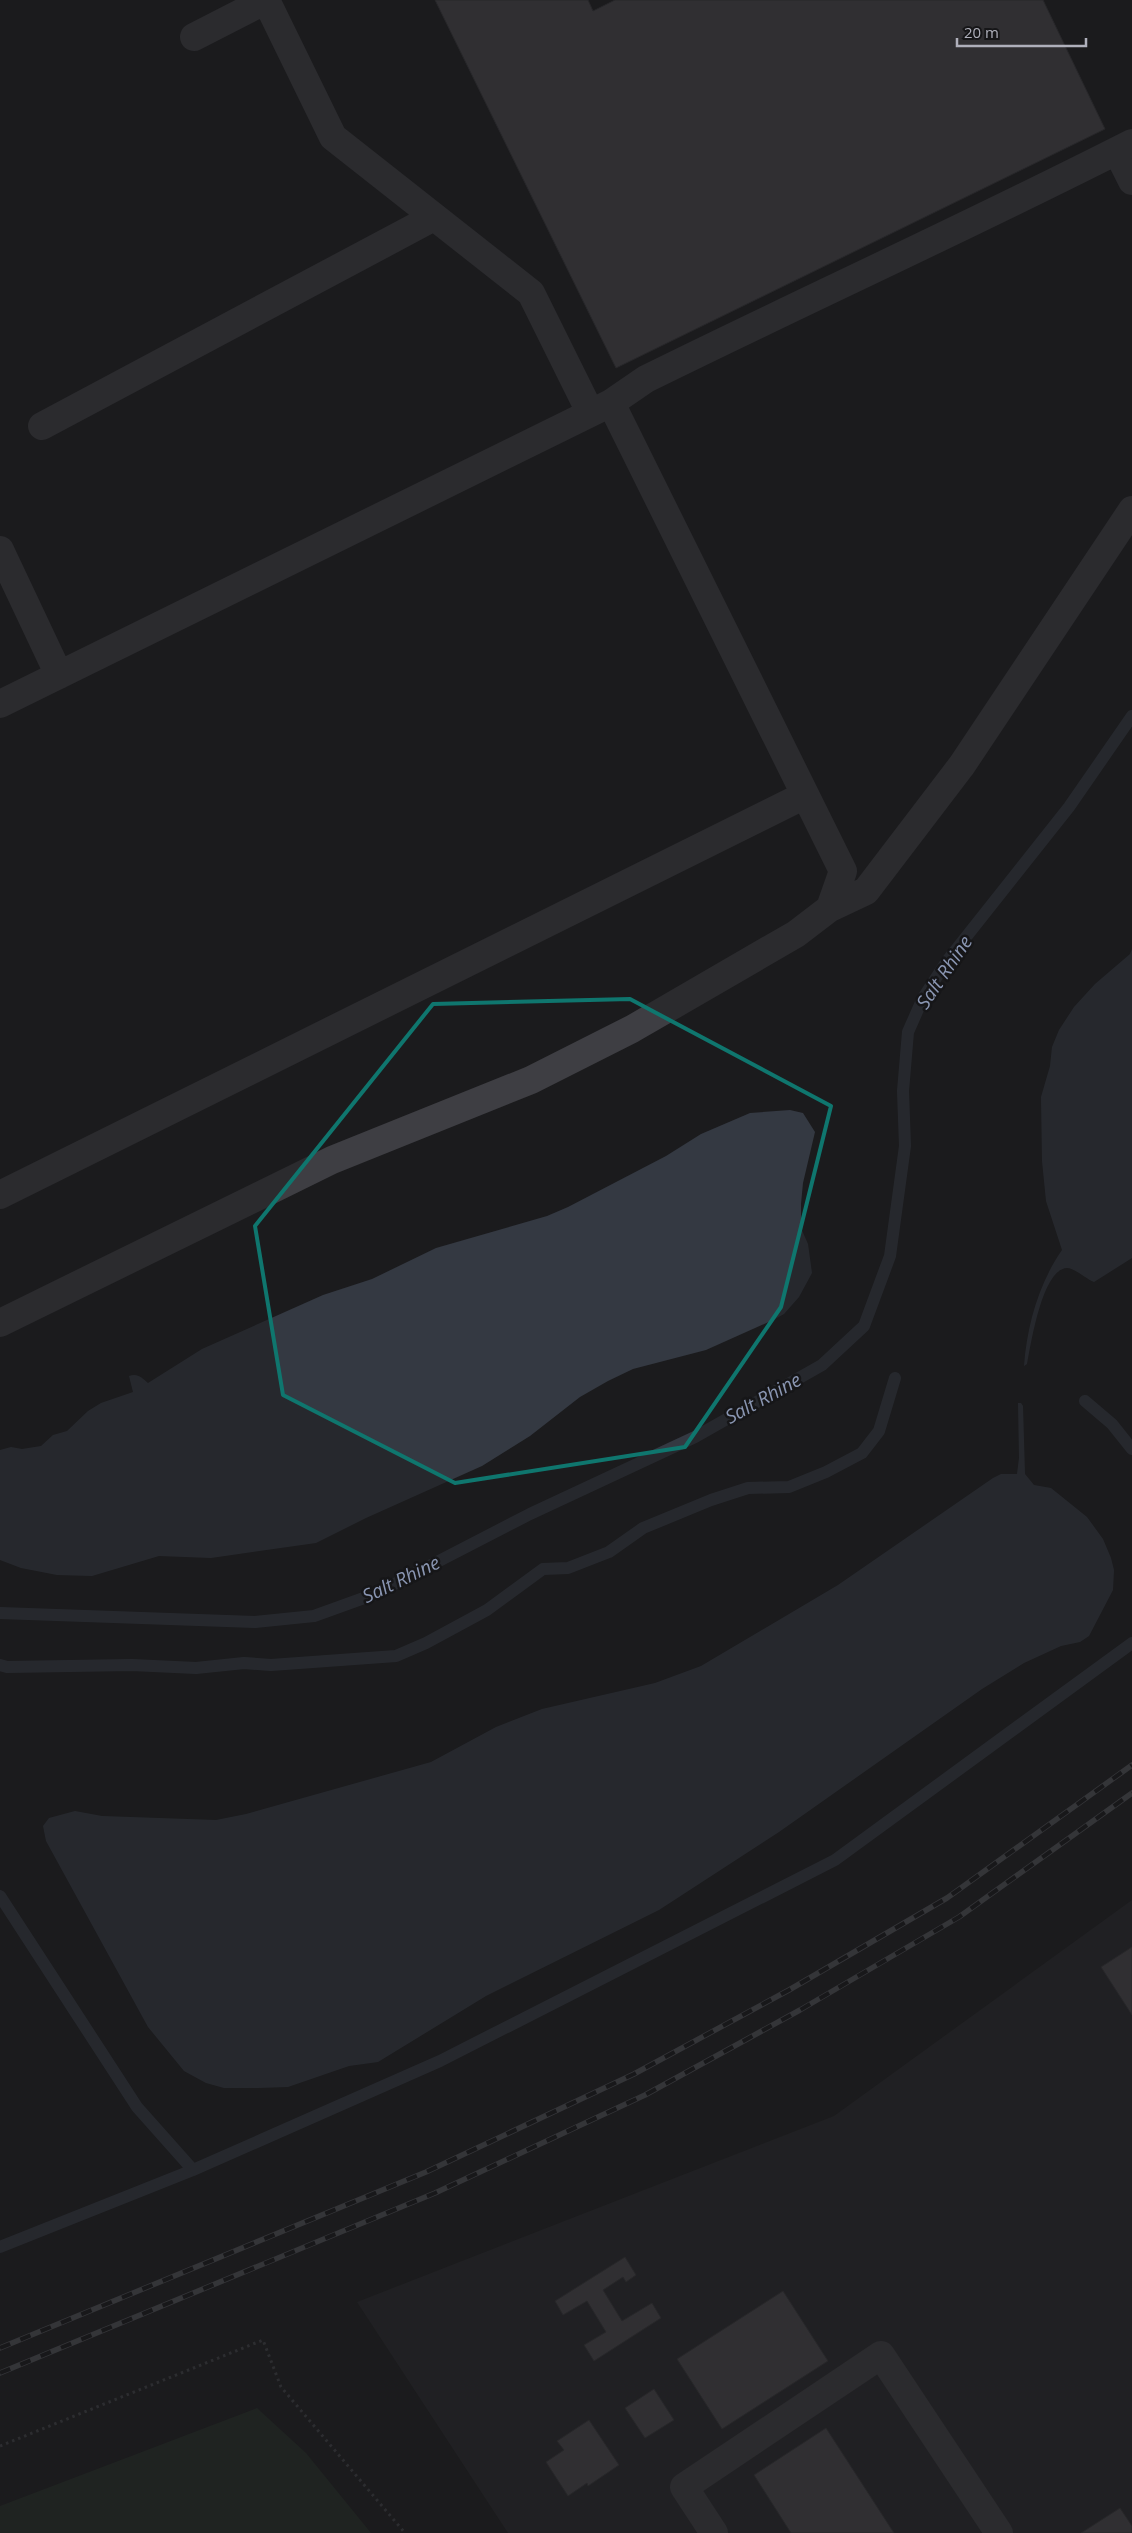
<svg xmlns="http://www.w3.org/2000/svg" width="1132" height="2533" viewBox="0 0 1132 2533" font-family="'Open Sans',sans-serif">
  <style>
    .built { fill: #27272a }
    .green { fill: #252d27 }
    .water { fill: #343942 }
    .lines { fill: none; stroke-linecap: round; stroke-linejoin: round }
    .stream { stroke: #343942; stroke-width: 12 }
    .building { fill: #49484d; stroke: #363539 }
    .path { stroke: #424348; stroke-width: 3; stroke-dasharray: 2.5 4; stroke-linecap: butt }
    .minor { stroke: #3e3e43; stroke-width: 28 }
    .rail-casing { stroke: #53545a; stroke-width: 5.5 }
    .rail { stroke: #161618; stroke-width: 4; stroke-dasharray: 11; stroke-linecap: butt }
    .marked { fill: none; stroke: #0f766e; stroke-width: 4; stroke-linejoin: round }
    .labels { text-anchor: middle; dominant-baseline: central; stroke-width: 5; stroke-linejoin: round; paint-order: stroke }
    .water-label { font-size: 19px; font-style: italic; fill: #8a96b2; stroke: #161618 }
  </style>
  <rect width="100%" height="100%" fill="#1b1b1d"/>
  <!-- built -->
  <path class="built" d="M1132,1900v633h-624l-151,-231 477,-186z"/>
  <!-- green -->
  <path class="green" d="M257,2408l49,45 65,80h-371v-27z"/>
  <!-- water -->
  <path class="water" d="M1132,949v309l-38,24c-8,-3 -19,-14 -27,-14 -25,1 -36,76 -40,96l-3,2c3,-41 15,-83 38,-116l-16,-49 -4,-40 -1,-64 9,-31 2,-19 7,-17 15,-23 21,-23 35,-30z
    M790,1110l13,3 12,19 -12,51 -2,21v24l7,16 4,29 -13,24 -15,17 -11,6 -67,30 -73,19 -25,12 -28,16 -50,39 -48,30 -116,52 -50,25 -105,15 -52,-2 -67,20 -35,-1 -36,-7 -21,-8v-110l11,-3 11,2 19,-3 12,-11 14,-4 21,-20 13,-8 32,-11 -4,-16c9,-3 13,2 19,7l54,-34 121,-54 49,-16 64,-31 111,-32 21,-9 98,-51 35,-22 49,-21z
    M1018,1403h3l2,3 2,68 9,11 17,3 36,29 16,22 8,19 3,12 -1,20 -24,46 -9,6 -19,4 -37,17 -42,26 -203,143 -120,78 -173,86 -108,66 -29,4 -61,21 -30,1h-34l-18,-5 -22,-12 -36,-44 -102,-186 -3,-15 6,-8 26,-7 27,5 114,4 30,-6 185,-52 65,-35 46,-18 113,-26 46,-17 137,-81 155,-107 8,-4h16l2,-16z"/>
  <g class="lines">
    <!-- stream -->
    <path class="stream" d="M1085,1401l27,23 20,25
      M0,1613l255,9 59,-6 61,-22 155,-80 165,-77 127,-72 42,-39 26,-70 15,-110 -2,-55 5,-59 15,-34 24,-37 122,-154 63,-91
      M0,1665l7,2 125,-2 64,3 48,-5 27,2 125,-9 30,-13 61,-33 56,-41 25,-1 41,-16 34,-24 68,-28 37,-12 41,-1 37,-15 36,-19 17,-22 16,-53
      M0,1896l137,211 56,63
      M0,2247l193,-77 247,-109 395,-201 297,-217"/>
  </g>
  <!-- building -->
  <path class="building" d="M435,0h153l5,11 22,-11h428l62,129 -489,239z
    M1132,1947v68l-31,-48z
    M625,2257l11,18 -10,7 -3,-5 -20,13 19,31 30,-18 9,15 -67,43 -10,-16 22,-13 -19,-31 -24,14 -8,-14z
    M783,2291l45,70 -106,68 -45,-70z
    M654,2389l20,31 -29,18 -20,-30z
    M589,2420l30,45 -31,21 -1,-3 -19,13 -22,-34 18,-12 -7,-9z
    M826,2428l68,105h-103l-37,-58z
    M1120,2508l12,18v7h-51z"/>
  <g class="lines">
    <!-- path -->
    <path class="path" d="M0,2446l263,-106 18,47 124,146"/>
    <!-- minor -->
    <path class="minor" d="M266,0l67,137 198,156 59,119
      M194,37l72,-37
      M1117,151l15,30
      M611,403l232,468 -13,37
      M42,426l392,-209
      M0,550l59,125
      M0,704l611,-301 35,-24c162,-80 325,-154 486,-236
      M0,1195l805,-400
      M0,1323l332,-163 199,-80 101,-51 164,-95 34,-26 36,-17 96,-126 170,-255
      M714,2533l-30,-46 197,-132 118,178"/>
    <!-- rail casing -->
    <g class="rail-casing">
      <path id="rail" d="M0,2348l426,-176 208,-98 155,-84 158,-92 185,-133
        M0,2373l435,-180 210,-98 155,-85 159,-93 173,-124"/>
    </g>
    <!-- rail -->
    <use href="#rail" class="rail"/>
  </g>
  <!-- marked area -->
  <path d="M0 0H1132V2533H0ZM630,999l201,107 -50,201 -96,140 -230,36 -172,-88 -28,-169 178,-222z" fill="#1b1b1d" fill-opacity=".55" fill-rule="evenodd"/>
  <path class="marked" d="M630,999l201,107 -50,201 -96,140 -230,36 -172,-88 -28,-169 178,-222z"/>
  <g class="labels">
    <!-- water labels -->
    <g class="water-label">
      <text transform="translate(944 972) rotate(-56)">Salt Rhine</text>
      <text transform="translate(763 1398) rotate(-29)">Salt Rhine</text>
      <text transform="translate(401 1579) rotate(-26)">Salt Rhine</text>
    </g>
  </g>
  <!-- scale -->
  <path d="M957 38v8h129v-8" fill="none" stroke="#afb0bb" stroke-width="2.5"/>
  <text x="964" y="38" font-size="15" fill="#afb0bb" stroke="#161618" stroke-width="4" paint-order="stroke">20 m</text>
</svg>
